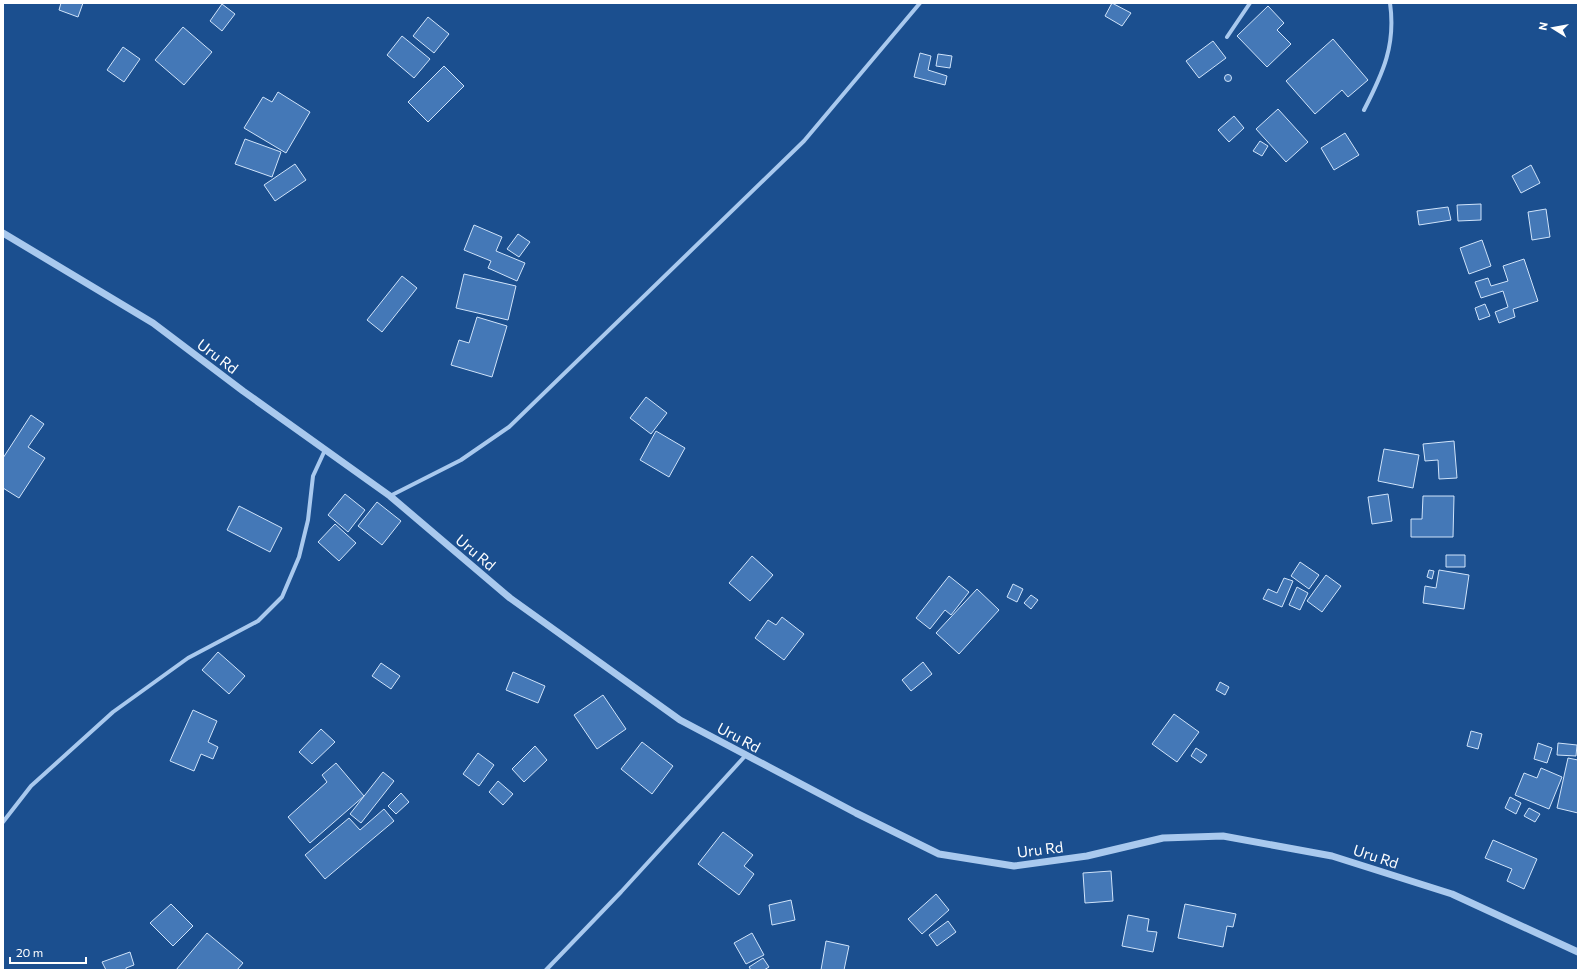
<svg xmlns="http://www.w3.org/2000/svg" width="1581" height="973" viewBox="0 0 1581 973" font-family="Commissioner,sans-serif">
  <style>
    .building { fill: #4478b7; stroke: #cfe3fa }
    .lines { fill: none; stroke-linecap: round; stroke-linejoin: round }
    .minor { stroke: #a9c9ee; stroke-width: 4 }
    .tertiary { stroke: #a9c9ee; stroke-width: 7 }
    .labels { text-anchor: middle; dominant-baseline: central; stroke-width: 3; stroke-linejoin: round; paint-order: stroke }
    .street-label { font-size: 15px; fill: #fff; stroke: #1b4f8f }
  </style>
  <rect width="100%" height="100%" fill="#1b4f8f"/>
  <!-- building -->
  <path class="building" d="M61,3h22l-5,14 -19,-7z
    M1112,3l19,10 -9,13 -17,-10z
    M222,4l13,10 -13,17 -12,-10z
    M1268,6l16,17 -7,7 14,14 -24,23 -30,-31z
    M428,17l21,17 -15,19 -21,-17z
    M183,27l29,25 -28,33 -29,-25z
    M402,36l28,23 -16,19 -27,-23z
    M1333,39l35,41 -20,17 -6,-7 -27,24 -29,-33z
    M1213,41l13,17 -27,20 -13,-17z
    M123,47l17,12 -16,23 -17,-12z
    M920,53l11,3 -3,14 19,6 -2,9 -31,-8z
    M938,54l14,2 -2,12 -14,-2z
    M444,66l20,20 -36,36 -20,-20z
    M1224.5 78a3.5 3.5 0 1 1 7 0a3.5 3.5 0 1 1-7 0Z
    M278,92l32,20 -24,41 -42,-25 19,-31 9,5z
    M1278,109l30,33 -22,20 -30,-33z
    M1234,116l10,12 -15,14 -11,-12z
    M1345,133l14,22 -25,15 -13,-22z
    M245,139l36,13 -9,25 -37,-13z
    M1260,141l8,5 -6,10 -9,-5z
    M295,164l11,16 -31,21 -11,-16z
    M1531,165l9,18 -19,10 -9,-17z
    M1481,204v16l-23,1 -1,-16z
    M1448,207l3,13 -32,5 -2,-14z
    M1546,209l4,28 -18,3 -4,-28z
    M474,225l28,12 -6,14 29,12 -8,18 -29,-13 3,-7 -27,-11z
    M518,234l12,8 -11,15 -12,-8z
    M1482,240l9,26 -22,8 -9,-26z
    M1524,259l14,42 -25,8 2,8 -16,6 -4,-11 13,-5 -5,-16 -22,7 -6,-16 13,-4 3,8 17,-5 -5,-15z
    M464,274l52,12 -8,34 -52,-12z
    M402,276l15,12 -35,44 -15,-12z
    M1485,304l5,12 -11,4 -4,-12z
    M477,317l30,9 -15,51 -41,-12 8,-25 10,3z
    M646,397l21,16 -16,21 -21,-16z
    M31,415l13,9 -16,23 17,11 -26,40 -16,-10v-30z
    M656,431l29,17 -16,29 -29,-17z
    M1454,441l3,37 -18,1 -1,-19 -13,1 -2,-17z
    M1384,449l35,6 -6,33 -35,-7z
    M345,494l20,16 -17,22 -20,-17z
    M1388,494l4,27 -20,3 -4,-27z
    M1423,496h31l-1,41h-42v-18h11z
    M377,502l24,19 -19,24 -24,-19z
    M239,506l43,22 -12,24 -43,-22z
    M335,524l21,19 -17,18 -21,-19z
    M1446,555h19v12h-19z
    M752,556l21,19 -23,26 -21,-18z
    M1300,562l19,13 -10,14 -18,-13z
    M1429,570l5,1 -2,8 -5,-2z
    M1439,570l30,5 -5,34 -41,-6 2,-17 11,2z
    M1326,575l15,11 -19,26 -15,-11z
    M949,576l20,16 -18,23 -6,-5 -15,19 -14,-11z
    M1284,578l9,3 -11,26 -19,-8 5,-10 9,4z
    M1013,584l10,5 -6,13 -10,-5z
    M1297,587l11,6 -8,17 -11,-5z
    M977,589l22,21 -40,44 -23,-21z
    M1031,595l7,5 -7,9 -7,-6z
    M782,617l22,17 -20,26 -29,-22 13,-18 8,5z
    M218,652l27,24 -16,18 -27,-24z
    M923,662l9,12 -21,17 -9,-11z
    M381,663l19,13 -9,13 -19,-13z
    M513,672l32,14 -7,17 -32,-13z
    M1220,682l9,5 -4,8 -9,-5z
    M603,695l23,34 -29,20 -23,-34z
    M193,710l24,11 -9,21 10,5 -5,12 -12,-5 -7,17 -24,-10z
    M1174,714l25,18 -22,30 -25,-18z
    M321,729l14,13 -23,22 -13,-12z
    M1471,731l11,3 -4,15 -11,-3z
    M642,742l31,24 -21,28 -31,-25z
    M1538,743l14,5 -5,15 -13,-4z
    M1558,743l19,2 -1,11 -19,-1z
    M535,746l12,14 -23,22 -12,-13z
    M1196,748l11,7 -6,8 -10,-7z
    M478,753l16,12 -15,21 -16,-12z
    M1568,758l10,2v53l-21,-5z
    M336,763l28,33 -54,47 -22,-26 39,-35 -5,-7z
    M1541,768l21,9 -13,32 -34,-14 9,-22 13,5z
    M383,772l11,9 -33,42 -11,-9z
    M498,781l15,13 -10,11 -14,-13z
    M401,793l8,9 -13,12 -8,-8z
    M1510,797l11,6 -5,11 -11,-6z
    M1529,808l11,6 -5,8 -11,-6z
    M384,809l10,12 -69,58 -20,-24 44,-37 11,12z
    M723,832l30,23 -9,11 10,8 -15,21 -41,-31z
    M1493,840l44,19 -13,30 -17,-8 5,-12 -27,-11z
    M1111,871l2,30 -28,2 -2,-30z
    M936,894l13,16 -27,24 -14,-15z
    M791,900l4,20 -23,5 -3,-20z
    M171,904l22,22 -20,20 -23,-23z
    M1185,904l51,10 -3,13 -6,-1 -4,21 -45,-9z
    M1128,915l21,4 -2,12 10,1 -4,20 -31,-6z
    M948,921l8,11 -19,14 -8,-11z
    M207,933l36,30 -6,7h-61z
    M752,933l12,22 -18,9 -12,-21z
    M826,941l23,5 -5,24h-23z
    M130,952l4,13 -8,3v2h-20l-4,-8z
    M763,958l6,9 -5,3h-13l-2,-3z"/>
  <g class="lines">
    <!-- minor -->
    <path class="minor" d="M1227,37l23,-34
      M1364,110c19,-37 32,-65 26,-107
      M390,496l71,-36 48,-33 295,-286 116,-138
      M3,822l28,-36 82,-74 75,-54 70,-37 24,-24 17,-40 9,-37 5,-44 12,-26
      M546,970l75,-78 125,-137"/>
    <!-- tertiary -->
    <path class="tertiary" d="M3,233l150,90 90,68 147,105 120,102 170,122 176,93 83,41 75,12 73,-10 76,-18 60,-2 109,20 120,38 126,58"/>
  </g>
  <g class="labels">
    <!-- street labels -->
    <g class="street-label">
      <text transform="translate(218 356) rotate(37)">Uru Rd</text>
      <text transform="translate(476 552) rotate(40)">Uru Rd</text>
      <text transform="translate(739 737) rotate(28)">Uru Rd</text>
      <text transform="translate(1040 849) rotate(-7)">Uru Rd</text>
      <text transform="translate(1376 856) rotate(18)">Uru Rd</text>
    </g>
  </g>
  <!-- border -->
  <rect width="1581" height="973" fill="none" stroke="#ffffff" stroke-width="8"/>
  <!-- north arrow -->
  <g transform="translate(1553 28) rotate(281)" stroke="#1b4f8f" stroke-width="3" paint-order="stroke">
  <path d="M0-3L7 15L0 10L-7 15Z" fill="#ffffff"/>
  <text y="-6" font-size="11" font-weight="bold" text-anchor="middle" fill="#ffffff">N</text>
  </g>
  <!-- scale -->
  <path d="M10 957v6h76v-6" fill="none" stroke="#ffffff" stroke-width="2"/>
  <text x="16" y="957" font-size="12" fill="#ffffff" stroke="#1b4f8f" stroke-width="3" paint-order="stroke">20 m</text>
</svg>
